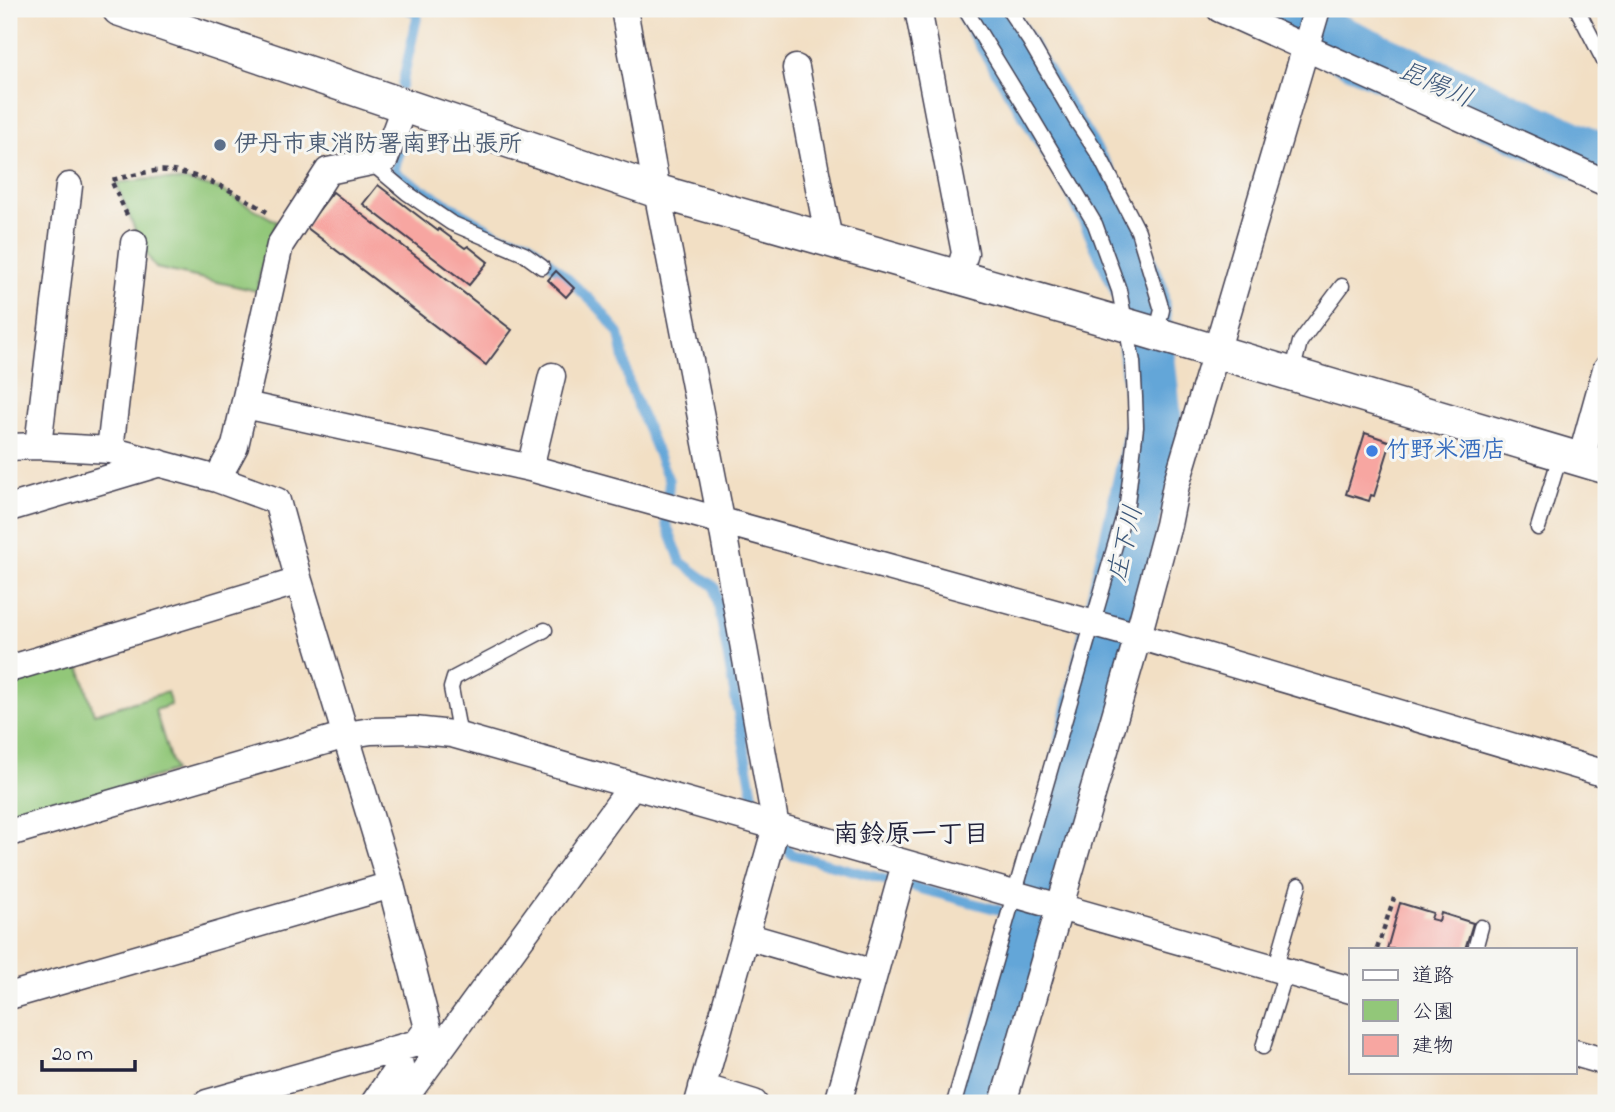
<svg xmlns="http://www.w3.org/2000/svg" width="1615" height="1112" viewBox="0 0 1615 1112" font-family="'Indie Flower','Klee One',sans-serif">
  <style>
    .park { fill: #92c779; stroke: #5a745a; stroke-width: 2 }
    .lines { fill: none; stroke-linecap: round; stroke-linejoin: round }
    .stream { stroke: #63a6d8; stroke-width: 10 }
    .river { stroke: #63a6d8; stroke-width: 56 }
    .building { fill: #f7a6a1 }
    .service-casing { stroke: #413e50; stroke-width: 17 }
    .minor-casing { stroke: #413e50; stroke-width: 29 }
    .tertiary-casing { stroke: #413e50; stroke-width: 36 }
    .path { stroke: #413e50; stroke-width: 4.5; stroke-dasharray: 5 5; stroke-linecap: butt }
    .service { stroke: #fff; stroke-width: 14 }
    .minor { stroke: #fff; stroke-width: 26 }
    .tertiary { stroke: #fff; stroke-width: 33 }
    .service-dot { fill: #5c6f8a; stroke: #f6f6f2; stroke-width: 2.5 }
    .shop-dot { fill: #3f7fe0; stroke: #f6f6f2; stroke-width: 2.5 }
    .labels { text-anchor: middle; dominant-baseline: central; stroke-width: 6; stroke-linejoin: round; paint-order: stroke }
    .service-label { font-size: 24px; font-weight: bold; fill: #4e5e75; stroke: #f6f6f2; text-anchor: start }
    .shop-label { font-size: 24px; font-weight: bold; fill: #366cbe; stroke: #f6f6f2; text-anchor: start }
    .water-label { font-size: 26px; font-style: italic; fill: #3c577a; stroke: #f6f6f2 }
    .neighbourhood-label { font-size: 26px; font-weight: bold; fill: #22223b; stroke: #f6f6f2 }
  </style>
  <rect width="100%" height="100%" fill="#f6f6f2"/>
  <filter id="ink" filterUnits="userSpaceOnUse"><feTurbulence type="fractalNoise" baseFrequency=".0143" numOctaves="2"/><feDisplacementMap in="SourceGraphic" scale="14" xChannelSelector="R" yChannelSelector="G"/><feConvolveMatrix kernelMatrix="1 2 1 2 8 2 1 2 1" color-interpolation-filters="sRGB"/></filter>
  <filter id="wash" filterUnits="userSpaceOnUse"><feTurbulence type="fractalNoise" baseFrequency=".00686" numOctaves="4" result="noise"/><feDisplacementMap in="SourceGraphic" scale="28" xChannelSelector="R" yChannelSelector="G"/><feGaussianBlur stdDeviation="1.57" result="paint"/><feColorMatrix in="noise" values="0 0 0 0 0 0 0 0 0 0 0 0 0 0 0 0 0 1.4 0 .05"/><feComposite in="paint" operator="in"/></filter>
  <g filter="url(#wash)">
    <rect width="100%" height="100%" fill="#f2dfc4"/>
    <!-- park -->
    <path class="park" d="M151,179l36,2 32,8 58,33 -12,28 -8,41 -101,-23 -14,-21 -26,-64z
      M77,657l17,57 73,-22 4,13 -16,5 19,61 -165,49v-143z"/>
    <g class="lines">
      <!-- stream -->
      <path class="stream" d="M402,85l16,-72 -11,-4
        M399,154l-5,18 103,62 30,7 72,67 20,26 10,50 40,97 -3,42 15,39 34,25 39,214 13,17
        M777,834l14,20 208,56
        M1016,916l17,6"/>
      <!-- river -->
      <path class="river" d="M1263,9l343,155
        M977,1103l91,-294 86,-388 -14,-130 -49,-108 -107,-174"/>
    </g>
    <g id="blocks">
      <!-- building -->
      <path class="building" d="M378,185l60,46 1,-2 26,19 3,-2 20,16 -19,23 -106,-81z
        M333,192l179,138 -26,35 -180,-138z
        M556,271l18,17 -8,9 -18,-17z
        M1365,433l26,9 -17,54 -3,-1 -2,6 -23,-7z
        M1400,903l33,10 -2,6 8,2 2,-8 32,10 -8,26h-78z"/>
    </g>
  </g>
  <g filter="url(#ink)">
    <use href="#blocks" fill-opacity="0" stroke="#413e50" stroke-width="2"/>
    <g class="lines">
      <!-- service casing -->
      <g class="service-casing">
        <path id="service" d="M1008,9l21,31 46,79 24,36 39,76 24,79 -6,24
          M1577,9l29,56
          M370,162l37,31 44,30 73,31 18,13
          M1292,373l8,-31 42,-56
          M1538,528l23,-75
          M460,736l-9,-48 3,-10 91,-48
          M1475,949l6,-22
          M1275,969l24,-84
          M1263,1047l23,-75
          M954,1103l173,-599 9,-77 -1,-30 -2,-35 -14,-72 -24,-66 -66,-111 -64,-104"/>
      </g>
      <!-- minor casing -->
      <g class="minor-casing">
        <path id="minor" d="M624,9l33,182 64,329 55,307 -78,276
          M918,9l47,244 -7,24
          M1220,9l386,174
          M796,68l33,172
          M245,405l285,63 608,168 468,138
          M38,446l31,-260
          M9,447l29,-1 72,4 107,29
          M110,450l24,-207
          M1581,459l25,-90
          M530,468l22,-92
          M9,508l151,-45
          M9,669l290,-88
          M9,833l337,-98 25,-4 43,-1 38,4 899,256
          M746,936l128,37
          M9,996l382,-111
          M1575,1053l31,9
          M702,1087l52,16
          M207,1103l210,-60 11,-15 -37,-143 -92,-304 -22,-80 -60,-22 18,-33 45,-201 48,-74 57,-12 20,-54
          M374,1103l26,-38 -5,-16
          M401,1103l231,-317
          M838,1103l67,-239
          M1003,1103l135,-467 30,-111 8,-40 40,-133 101,-343"/>
      </g>
      <!-- tertiary casing -->
      <g class="tertiary-casing">
        <path id="tertiary" d="M119,9l538,182 476,136 473,140"/>
      </g>
      <!-- path -->
      <path class="path" d="M127,215l-16,-35c15,-3 29,-7 44,-9 35,-4 83,22 112,41
        M1377,949l17,-51"/>
      <!-- service -->
      <use href="#service" class="service"/>
      <!-- minor -->
      <use href="#minor" class="minor"/>
      <!-- tertiary -->
      <use href="#tertiary" class="tertiary"/>
    </g>
  </g>
  <!-- markers -->
  <circle class="service-dot" cx="220" cy="145" r="7"/>
  <circle class="shop-dot" cx="1372" cy="451" r="7"/>
  <g class="labels">
    <!-- service labels -->
    <g class="service-label">
      <text x="234" y="145">伊丹市東消防署南野出張所</text>
    </g>
    <!-- shop labels -->
    <g class="shop-label">
      <text x="1386" y="451">竹野米酒店</text>
    </g>
    <!-- water labels -->
    <g class="water-label">
      <text transform="translate(1435 86) rotate(24)">昆陽川</text>
      <text transform="translate(1127 544) rotate(-77)">庄下川</text>
    </g>
    <!-- neighbourhood labels -->
    <g class="neighbourhood-label">
      <text x="911" y="836">南鈴原一丁目</text>
    </g>
  </g>
  <!-- margin -->
  <rect width="1615" height="1112" fill="none" stroke="#f6f6f2" stroke-width="35"/>
  <!-- legend -->
  <rect x="1349" y="948" width="228" height="126" fill="#f6f6f2" stroke="#a1a1a9" stroke-width="2"/>
  <rect x="1363" y="970" width="35" height="10" fill="#ffffff" stroke="#a1a1a9" stroke-width="2"/>
  <text x="1412" y="982" font-size="21" fill="#22223b">道路</text>
  <rect x="1363" y="1000" width="35" height="21" fill="#92c779" stroke="#a1a1a9" stroke-width="2"/>
  <text x="1412" y="1018" font-size="21" fill="#22223b">公園</text>
  <rect x="1363" y="1035" width="35" height="21" fill="#f7a6a1" stroke="#a1a1a9" stroke-width="2"/>
  <text x="1412" y="1052" font-size="21" fill="#22223b">建物</text>
  <!-- scale -->
  <path d="M42 1060v10h93v-10" fill="none" stroke="#22223b" stroke-width="3.5"/>
  <text x="52" y="1060" font-size="21" fill="#22223b" stroke="#f6f6f2" stroke-width="5" paint-order="stroke">20 m</text>
</svg>
